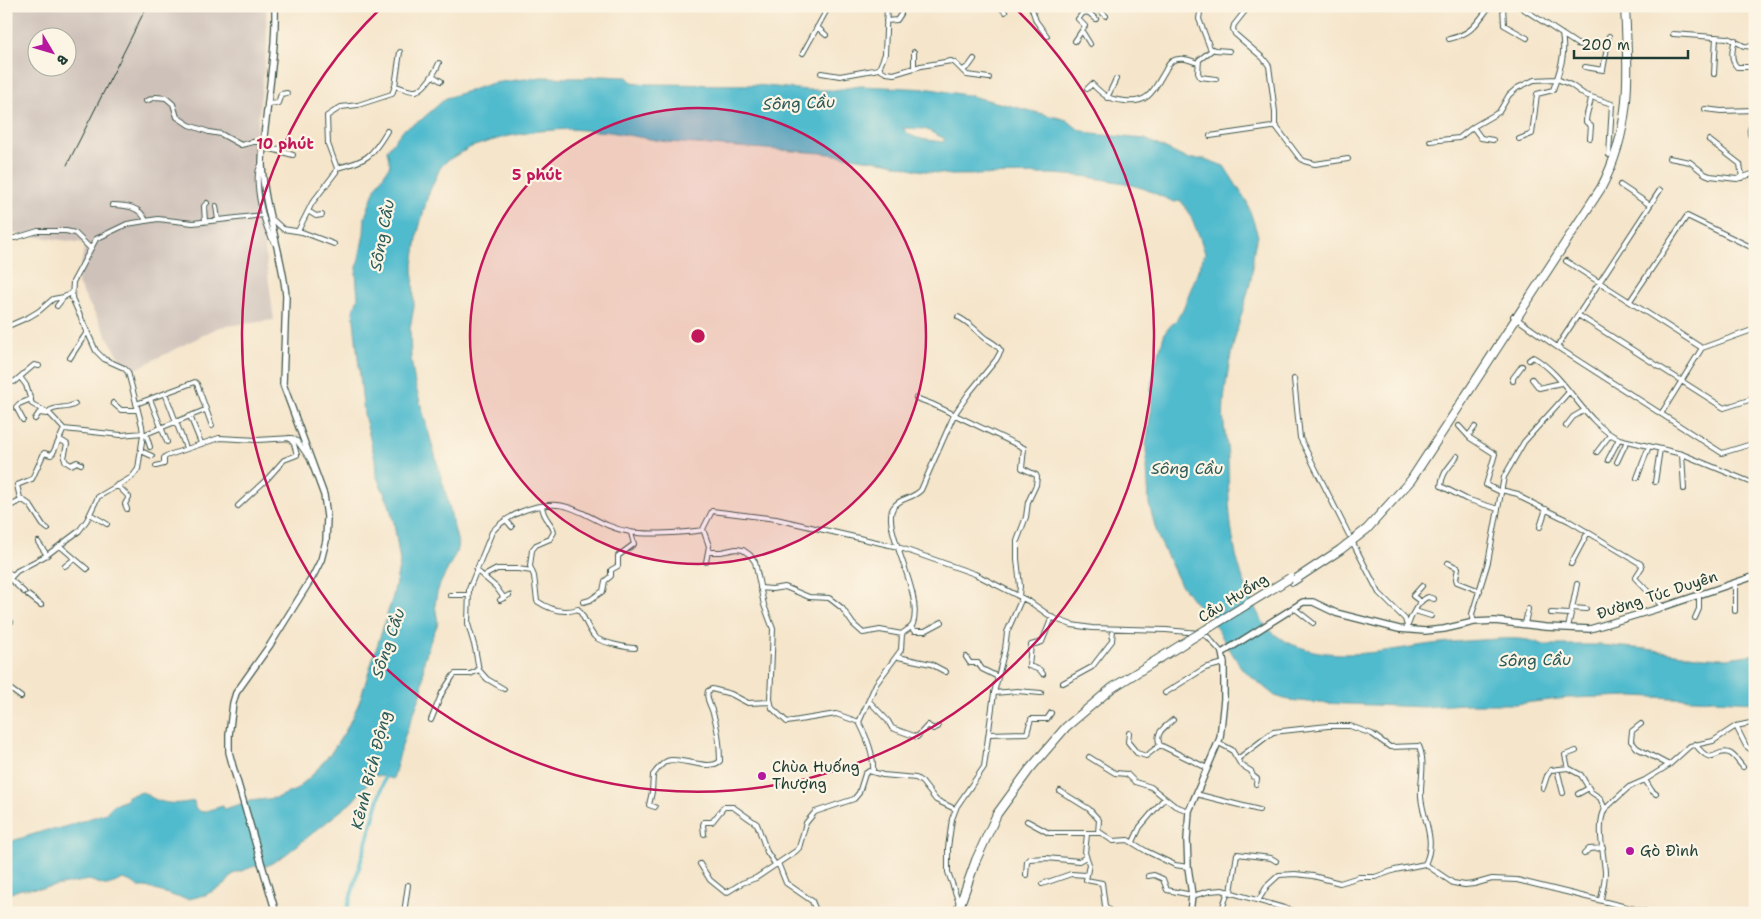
<svg xmlns="http://www.w3.org/2000/svg" width="1761" height="919" viewBox="0 0 1761 919" font-family="'Shantell Sans',sans-serif">
  <style>
    .industrial { fill: #cec1b9; fill-rule: evenodd }
    .water { fill: #51bbce; stroke: #387c81; fill-rule: evenodd }
    .lines { fill: none; stroke-linecap: round; stroke-linejoin: round }
    .canal { stroke: #51bbce; stroke-width: 4 }
    .street-casing { stroke: #3f564b; stroke-width: 6 }
    .secondary-casing { stroke: #3f564b; stroke-width: 8 }
    .highway-casing { stroke: #3f564b; stroke-width: 10 }
    .street { stroke: #fff; stroke-width: 4 }
    .secondary { stroke: #fff; stroke-width: 5.5 }
    .highway { stroke: #fff; stroke-width: 8 }
    .rail { stroke: #1f3d34; stroke-width: 1 }
    .highway-bridge-casing { stroke: #3f564b; stroke-width: 10; stroke-linecap: butt }
    .highway-bridge { stroke: #fff; stroke-width: 8 }
    .ring { fill: none; stroke: #c2185b; stroke-width: 2.5 }
    .poi-dot { fill: #b5179e; stroke: #fcf5e5; stroke-width: 2 }
    .labels { text-anchor: middle; dominant-baseline: central; stroke-width: 4.5; stroke-linejoin: round; paint-order: stroke }
    .street-label { font-size: 15px; fill: #1f3d34; stroke: #fcf5e5 }
    .poi-label { font-size: 15px; fill: #1f3d34; stroke: #fcf5e5; text-anchor: start }
    .water-label { font-size: 16px; font-style: italic; fill: #2c5c5a; stroke: #fcf5e5 }
    .centre { fill: #c2185b; stroke: #fcf5e5; stroke-width: 2.5 }
    .ring-label { font-size: 15px; text-anchor: middle; font-weight: bold; fill: #c2185b; stroke: #fcf5e5; stroke-width: 4.5; stroke-linejoin: round; paint-order: stroke }
  </style>
  <rect width="100%" height="100%" fill="#fcf5e5"/>
  <filter id="ink" filterUnits="userSpaceOnUse"><feTurbulence type="fractalNoise" baseFrequency=".02" numOctaves="2"/><feDisplacementMap in="SourceGraphic" scale="10" xChannelSelector="R" yChannelSelector="G"/><feConvolveMatrix kernelMatrix="1 2 1 2 8 2 1 2 1" color-interpolation-filters="sRGB"/></filter>
  <filter id="wash" filterUnits="userSpaceOnUse"><feTurbulence type="fractalNoise" baseFrequency=".0096" numOctaves="4" result="noise"/><feDisplacementMap in="SourceGraphic" scale="20" xChannelSelector="R" yChannelSelector="G"/><feGaussianBlur stdDeviation="1.12" result="paint"/><feColorMatrix in="noise" values="0 0 0 0 0 0 0 0 0 0 0 0 0 0 0 0 0 1.4 0 .05"/><feComposite in="paint" operator="in"/></filter>
  <g filter="url(#wash)">
    <rect width="100%" height="100%" fill="#f5e5cb"/>
    <!-- industrial -->
    <path class="industrial" d="M6,6h260l1,38 -14,118 21,158 -55,7 -91,46 -50,-89 7,-41 -79,-10zM38,38h30v30h-30z"/>
    <!-- water -->
    <path class="water" d="M601,76l26,1 5,5 15,2 109,1 51,5h27l26,-4 71,3 40,7 96,24 11,9 14,5 53,5 42,20h18l19,7 23,36 11,34c-7,15 -4,32 -8,48 -7,27 -16,53 -21,81 -3,19 -7,41 -5,60 1,11 4,22 4,34 1,53 1,90 23,140 5,11 11,25 20,32 13,12 31,18 48,21 38,6 75,-3 113,-8 16,-2 32,-3 49,-4 19,-1 45,-4 63,5h56l46,4 58,8 24,1 27,-4v48l-122,-6 -65,2 -53,6h-53l-38,3 -104,-4 -32,-3 -13,-4 -33,-27 -33,-53 -15,-14 -14,-19 -22,-46 -9,-33 -3,-58 6,-40 -1,-18 4,-22 10,-34 12,-13 6,-10 22,-56 -6,-18 -11,-24 -7,-10 -7,1 -29,-13 -20,-6 -43,-7 -28,-2 -103,1 -33,-5 -31,-8 -65,-9 -155,-11 -57,-10 -41,-3 -31,2 -34,6 -33,10 -23,13 -8,8 -12,27 -10,37 -5,33 1,42 -4,21 1,31 4,25 32,114 11,46 -2,9 -16,31 -3,9 -2,12 3,18 -8,19 -6,19 -2,31 -18,46 -11,41 -18,-4 -23,27 -67,53 -18,11h-12l-22,8 -8,11 -20,10 -16,4 -12,-2 -31,-10h-7l-7,-5 -9,-3 -14,6h-5l-15,-5 -46,8 -22,1 -15,6v-52l41,-13 11,-1 48,-16 7,-8 14,-5v-4l16,-4c17,13 32,13 51,9l1,7 7,4 21,-6 1,3 26,-8 26,-3 20,-8 17,-16 18,-21 15,-23 13,-27 34,-107 7,-34 -6,-39 -5,-19 -13,-29 -1,-16 -11,-45 -11,-103 5,-13 -2,-25 8,-39 1,-17 10,-28 15,-24 -3,-15 16,-20 18,-10 25,-22 47,-15 49,-6 41,1zM903,128l22,1 20,10 -2,3c-12,-2 -34,-2 -40,-14z"/>
    <g class="lines">
      <!-- canal -->
      <path class="canal" d="M346,913l40,-139"/>
    </g>
  </g>
  <g filter="url(#ink)">
    <g class="lines">
      <!-- street casing -->
      <g class="street-casing">
        <path id="street" d="M999,6l6,6
          M1031,6l5,15 11,15
          M1073,6c9,7 16,11 23,0
          M1201,6l-2,13 11,29 5,2 14,1
          M1249,6l-15,19 -1,4 2,5 28,24 6,8 6,46v13l24,32 5,4 11,3 33,-5
          M1503,6l1,19 23,13
          M1519,6l58,38 14,3 16,-2
          M1096,7l10,9
          M1089,13l7,6
          M886,21l11,-1 4,-6
          M817,27l9,8
          M1082,31l8,13
          M1673,34l55,4 16,8 11,1
          M1449,39c23,-5 27,-15 41,-33
          M1735,40c-3,9 -5,20 2,27h18
          M1075,41l10,-15 -7,-7 5,-6
          M1212,50l-13,10 -1,13 2,4 16,2
          M914,52v16
          M803,53l26,-47
          M1585,67l18,3 6,-34
          M879,69l6,-15 2,-48
          M963,70l6,-4 5,-7
          M821,73l19,3 39,-7 7,4 8,1 27,-8 30,-5 4,2 12,12 22,3
          M1714,74l2,-37
          M433,76l8,5
          M395,86c6,1 15,6 21,5 9,-2 20,-20 23,-28
          M1087,89l5,-5c12,12 15,15 33,17 25,3 29,-12 40,-30 2,-4 3,-7 7,-10 8,-5 17,-1 26,2
          M1107,98l9,-19
          M146,101l10,-4 10,1 7,6 4,13 12,8 20,7 12,2 20,11 12,-3h10
          M267,104l11,-1 3,-9 6,-1
          M1705,109l16,2 34,-1
          M1755,120c-7,9 -7,14 0,23
          M1473,127l8,11 12,2
          M1210,136l62,-9 3,-2
          M1590,138l1,-12 -5,-4c0,-9 4,-15 5,-24
          M1519,139l13,-5 5,-40 16,-4c7,-21 13,-34 9,-56
          M1709,140l31,24 2,14
          M1430,141l29,-3 14,-11 26,-15 10,-17 8,-7 17,-8 23,-1 14,6 14,10 27,9 -3,51
          M263,148l12,2 14,-5
          M275,150l18,5
          M1669,158l21,4 15,12 5,2 27,3 18,-6
          M261,165c-9,12 3,67 14,78
          M337,168c29,-7 34,-10 50,-37
          M1620,185l30,20
          M112,205c14,0 29,2 34,16
          M216,206l2,14
          M308,211l8,5 6,-1
          M271,218l12,11 19,3 32,12
          M205,222l-1,-16 3,-3
          M298,231l14,-28 24,-31 1,-4 -9,-24 -1,-28 14,-9 17,-2 34,-11 3,-8 5,-34
          M6,238h9l23,-7h28l9,2 15,15
          M1566,261l136,87 53,-19
          M1630,301l57,-85 68,33
          M57,306l7,-9
          M1578,315l146,93 31,-10
          M1513,316l44,31 165,106 33,-10
          M6,327l23,-10 10,-6 14,-12 11,-2 7,-4
          M1557,347l103,-157
          M70,358l17,-26
          M1529,360l4,-3c34,19 51,66 86,82l63,15 73,30
          M6,374l3,6 5,2 20,-17 5,1
          M20,377l6,8 6,19 18,10 14,15 57,6 22,-2
          M1294,379l6,59 49,97
          M1532,379l7,9 22,-5
          M1513,381v-3l9,-12
          M165,393l21,55
          M916,398l16,6 92,44 -2,20 14,7 1,2 -1,8 -8,17 -2,15 -9,24v18l3,27 -1,10
          M150,399l17,43
          M113,403l8,7h17
          M136,404l59,-22 2,2 15,42
          M6,412h1
          M48,412c8,-7 18,-2 27,-8
          M1661,414l41,-66
          M190,416l11,27
          M35,419l4,-6 8,1
          M23,420l-7,-13 3,-3 12,-5
          M1459,426l11,12 25,16 -9,31 15,7
          M1566,426l7,-9 12,-7
          M146,434l4,13
          M143,435l62,-25
          M1468,436l7,-9
          M59,439l8,5 -3,14 2,4 5,3 6,-3 4,2
          M141,451l11,5
          M1597,452l13,-17
          M1682,454l2,35
          M1457,456c-7,11 -15,16 -16,30l25,13 32,10
          M1608,460l11,-21
          M1617,462l10,-21
          M156,466l8,-2v-6l2,-2 53,-18 38,2 35,-2 5,3 12,17
          M1637,478l12,-32
          M1655,482l5,-33
          M117,485l12,12 -4,7 2,5
          M1501,490l17,4 4,4 47,23 72,43 1,3 -7,11 28,29
          M238,506l30,-28 16,-18 13,-5 -3,-11 -5,-6
          M542,506c1,13 10,16 12,26l-4,7 -14,6 -4,5 -2,16 4,10 3,25c13,9 26,13 41,8 7,8 10,21 17,28 5,5 32,11 40,11
          M6,508l16,-8
          M90,514l17,10
          M506,520l6,7
          M1540,527l6,-18
          M48,529l-5,-4 -13,-20 -10,-7 -3,-13 15,-6 12,-26 7,2 2,-2 11,-24
          M38,542l9,13
          M1353,543l26,50 26,26 3,11
          M60,546l27,23
          M708,552h13l15,-3 7,1 7,5 5,7 9,43 9,24 -3,70 2,9 15,14 49,-8 23,8c8,16 15,32 14,49
          M706,562l3,-16 -6,-17 9,-18 64,8 122,28 77,27 55,28 23,16 19,7 20,3 74,2 33,3 9,4 14,16
          M1448,563l10,5 -2,11 1,3 23,9
          M1571,564l17,-32
          M65,566l9,-7
          M476,570l20,17 8,11
          M6,571l7,4
          M484,576l13,-7h21l14,2
          M10,579l14,13
          M6,583l11,-12 30,-16 32,-24 8,-11 11,-23 34,-20 6,-8 5,-34 -1,-9 -14,-54 -4,-4 -20,-9 -8,-8 -24,-53 1,-16 23,-43 31,-15 31,-5 35,4 70,-8
          M1735,583v28
          M760,588l12,1 13,-2 24,10 20,1 13,10 11,16 10,9 17,-3 22,4
          M28,595l13,10
          M450,595h18
          M500,600l9,-5
          M583,602l7,-2 13,-9 2,-10 6,-5v-6l7,-4v-10l16,-12 -3,-11
          M1421,602l-8,-6 9,-10
          M1294,608l19,15
          M1572,608l14,1
          M1415,611l16,5
          M1551,613l19,1
          M6,618l5,4
          M1695,618l4,-9v-14
          M1474,622l-2,-8 16,-52 16,-85 20,-35 45,-50
          M1525,624l3,-15
          M1408,625c4,-11 10,-24 20,-28l6,2
          M911,627l3,4h11l17,-9
          M1568,628l9,-44
          M898,657l33,7 15,8
          M966,657l4,6h8l4,6 16,8
          M1043,674l-3,-4 -11,-4 2,-21 11,-3 10,-25
          M1063,683l29,-16 20,-26 1,-12
          M6,686l15,11
          M504,689l-17,-10 -8,-9 -4,-22 -7,-24 1,-35 23,-57c7,-9 18,-15 28,-20 54,-22 65,12 110,20 17,3 55,1 73,-2
          M994,693l23,-2 24,2
          M1165,693l40,-25 19,-5
          M869,701l19,20 4,7 25,9 11,-12 5,4 5,-2
          M431,720l11,-27 11,-17 2,-2h15l9,-4
          M1173,720c-8,7 -19,13 -13,25l47,23
          M859,722l17,-38 25,-34 1,-16c3,-4 9,-5 11,-10 11,-32 -32,-96 -20,-116 7,-11 20,-9 28,-18l33,-75 15,-22 27,-33 5,-9c-4,-7 -10,-9 -16,-13 -10,-8 -16,-16 -27,-21
          M1641,724l-9,7 -1,10 6,7 32,17
          M1736,726l10,20 9,7
          M1129,733l-1,9 9,11 9,3 14,-11
          M989,734l38,-1 4,-14h16l4,-6
          M1219,743l13,7 9,15 10,6 2,5 4,3 -1,5
          M1695,744c19,25 19,4 34,9 5,1 10,10 14,14
          M1089,757l26,16 12,1 8,8 16,5 24,19 14,5
          M1239,758l34,-26 55,-6h22l22,8 18,13 29,-1c7,16 1,34 2,51 2,23 16,43 4,67
          M1568,768l-3,-13 11,-4
          M1557,769l6,24
          M1645,780l7,11 4,3
          M1543,788l4,-12 4,-6 17,-2 13,7 10,17 9,6 5,11
          M1060,791l29,18 10,11 -1,13
          M1196,794l63,16
          M1578,794l11,-6
          M655,807l-6,-2 3,-13 1,-17c3,-4 9,-12 14,-14 10,-5 43,11 53,0 0,-18 -2,-34 -8,-51 -3,-7 -6,-13 -4,-19l4,-2 19,5 17,9 22,-1
          M1027,821l22,12h52l12,8 15,-1 18,11 29,14 13,2
          M704,834l-1,-9 1,-3h8l12,-15h9l24,17 10,28 8,12
          M1087,834l-2,19 4,11 -3,16 16,3 3,23 7,7
          M1133,842l7,-15 22,-26 3,-1
          M1584,854l5,-5 14,-1
          M778,863l8,20 26,18 5,12
          M700,864l10,16 16,13 16,-10 14,-5 40,-27 3,-3 7,-25 9,-11 39,-13 5,-6 6,-19 4,-3 14,4 33,3 6,4 14,18 19,9
          M1026,875l1,-14 2,-2 17,-1 33,3 7,-4
          M1148,876l6,-1 9,4 4,11 25,5
          M1042,884l29,-10 15,1
          M1231,892l6,-38 34,4 5,3
          M1192,896l18,-5 12,-1 79,23
          M1601,899c2,-9 4,-18 4,-27 -1,-17 -9,-47 0,-63l24,-22 16,-7 24,-15 21,-19 23,-5 23,-15 19,-4
          M1258,901l9,-15 12,-11 16,-1 18,2 27,7 19,-6h16l20,-7 30,-6 28,19 12,2 9,-1 18,-5 25,1 134,33
          M959,903l-11,-31v-24l4,-29 5,-13 27,-39 10,-74 11,-44 2,-17 15,-34
          M404,913l4,-28
          M1221,913l7,-22"/>
      </g>
      <!-- secondary casing -->
      <g class="secondary-casing">
        <path id="secondary" d="M275,6c1,38 -5,76 -9,114 -2,15 -4,30 -4,45 2,45 20,87 24,131l-3,88 41,111 3,22 -1,24 -5,19 -8,16 -43,69 -34,48 -3,10 -4,32v17l4,15 43,146
          M1190,913l2,-18 -4,-28 -1,-27 2,-29 31,-73 4,-39v-36l-2,-10 81,-51h10l23,11 63,16 26,2 19,-2 30,-7 21,-1 50,6 45,2 73,-22 92,-31"/>
      </g>
      <!-- highway casing -->
      <g class="highway-casing">
        <path id="highway" d="M1293,581l47,-31 27,-21 44,-49 190,-292c32,-61 27,-115 24,-182
          M957,913l19,-53 21,-46 32,-44 37,-43 46,-39 77,-48"/>
      </g>
      <!-- street -->
      <use href="#street" class="street"/>
      <!-- secondary -->
      <use href="#secondary" class="secondary"/>
      <!-- highway -->
      <use href="#highway" class="highway"/>
      <!-- rail -->
      <path class="rail" d="M67,165l80,-159"/>
      <!-- highway-bridge casing -->
      <g class="highway-bridge-casing">
        <path id="highway-bridge" d="M1189,640l101,-62"/>
      </g>
      <!-- highway-bridge -->
      <use href="#highway-bridge" class="highway-bridge"/>
    </g>
  </g>
  <!-- distance rings -->
  <circle cx="698" cy="336" r="228" fill="#c2185b" fill-opacity=".12"/>
  <g class="ring">
    <circle cx="698" cy="336" r="228"/>
    <path d="M1015 8A456 456 0 1 1 381 8"/>
  </g>
  <!-- markers -->
  <g class="poi-dot">
    <circle cx="762" cy="776" r="5"/>
    <circle cx="1630" cy="851" r="5"/>
  </g>
  <g class="labels">
    <!-- street labels -->
    <g class="street-label">
      <text transform="translate(1657 595) rotate(-18)">Đường Túc Duyên</text>
      <text transform="translate(1233 598) rotate(-32)">Cầu Huống</text>
    </g>
    <!-- poi labels -->
    <g class="poi-label">
      <text x="772" y="767">Chùa Huống<tspan x="772" dy="17">Thượng</tspan></text>
      <text x="1640" y="851">Gò Đình</text>
    </g>
    <!-- water labels -->
    <g class="water-label">
      <text transform="translate(799 103) rotate(-2)">Sông Cầu</text>
      <text transform="translate(382 235) rotate(-79)">Sông Cầu</text>
      <text x="1187" y="468">Sông Cầu</text>
      <text transform="translate(388 643) rotate(-71)">Sông Cầu</text>
      <text transform="translate(1535 660) rotate(-1)">Sông Cầu</text>
      <text transform="translate(371 770) rotate(-76)">Kênh Bích Động</text>
    </g>
  </g>
  <circle cx="698" cy="336" r="8" class="centre"/>
  <g class="ring-label">
    <text x="285" y="149">10 phút</text>
    <text x="537" y="180">5 phút</text>
  </g>
  <!-- margin -->
  <rect width="1761" height="919" fill="none" stroke="#fcf5e5" stroke-width="25"/>
  <!-- north arrow -->
  <g transform="translate(52 52) rotate(128)"><circle r="24" fill="#fcf5e5" stroke="#a4ab9e"/>
  <path d="M0-4L9 19L0 12L-9 19Z" fill="#b5179e"/>
  <text y="-8" font-size="14" font-weight="bold" text-anchor="middle" fill="#1f3d34">B</text>
  </g>
  <!-- scale -->
  <path d="M1574 50v8h114v-8" fill="none" stroke="#1f3d34" stroke-width="2.5"/>
  <text x="1581" y="50" font-size="15" fill="#1f3d34" stroke="#fcf5e5" stroke-width="4" paint-order="stroke">200 m</text>
</svg>
